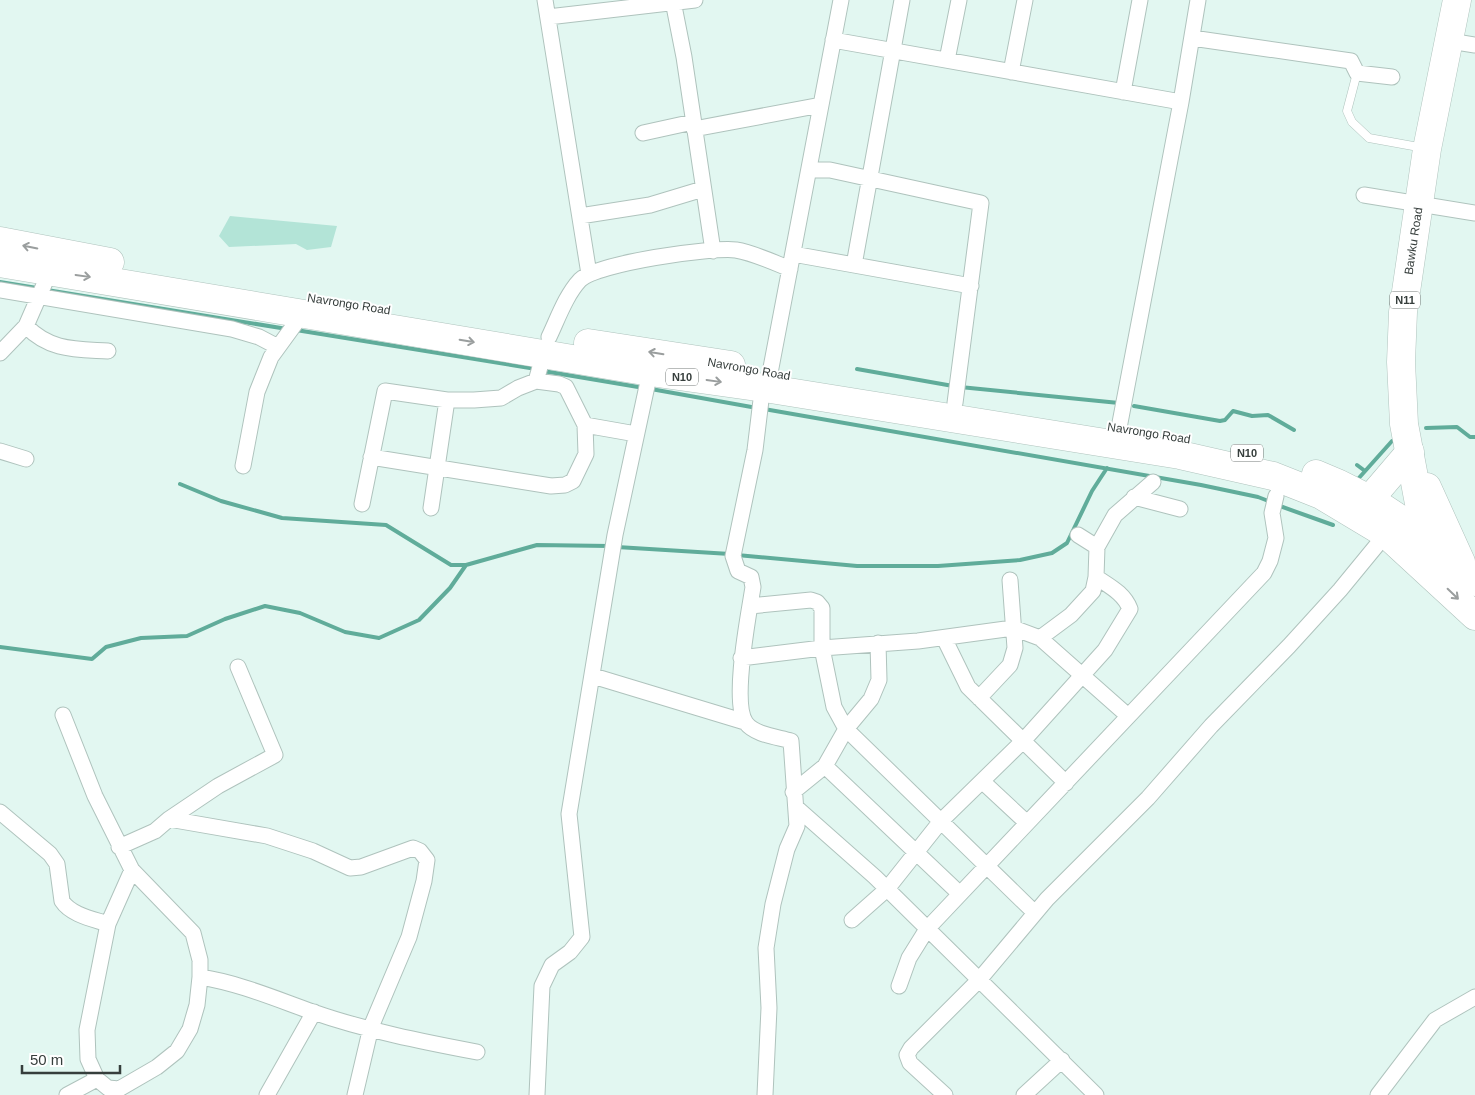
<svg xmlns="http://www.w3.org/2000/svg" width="1475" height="1095" viewBox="0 0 1475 1095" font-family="Arial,sans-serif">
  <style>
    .green { fill: #b3e4d7 }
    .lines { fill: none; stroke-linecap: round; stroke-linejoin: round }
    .stream { stroke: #60ac9a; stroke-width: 4 }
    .lane-casing { stroke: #afc3bd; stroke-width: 9 }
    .street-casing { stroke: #afc3bd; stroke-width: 17 }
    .highway-casing { stroke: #afc3bd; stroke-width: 29 }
    .lane { stroke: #fff; stroke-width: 8 }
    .street { stroke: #fff; stroke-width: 15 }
    .highway { stroke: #fff; stroke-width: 28 }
    .oneway { stroke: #9a9e9e }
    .labels { text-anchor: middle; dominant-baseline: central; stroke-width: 4; stroke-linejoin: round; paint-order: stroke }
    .shield { fill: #fff; stroke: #727876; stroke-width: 1 }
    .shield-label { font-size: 11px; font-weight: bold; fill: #363e3c }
    .street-label { font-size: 12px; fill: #363e3c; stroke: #fff }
  </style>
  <rect width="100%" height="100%" fill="#e2f7f1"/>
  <!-- green -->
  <path class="green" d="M230,216l107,10 -6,21 -24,3 -11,-6 -67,3 -10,-11z"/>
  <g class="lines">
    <!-- stream -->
    <path class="stream" d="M0,282l37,6
      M47,290l240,39
      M296,330l240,39
      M857,369l96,17
      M543,371l101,17
      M960,387l159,16
      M651,389l106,19
      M1134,406l86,15 5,-1 8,-9 19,5 16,-1 26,15
      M764,409l437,76 57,12 13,5
      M1426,428l31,-1 13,10h5
      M1357,465l8,6
      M1358,479l34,-38
      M180,484l41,17 61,17 104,7 65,40h15l71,-20 73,1
      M1277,505l56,20
      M617,547l113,7
      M737,555l120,11h81l82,-6 32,-7 15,-10 25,-52 15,-23
      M0,647l92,12 14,-12 35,-9 46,-2 38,-17 40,-13 35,7 45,19 34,6 40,-18 31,-32 16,-23"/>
    <!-- lane casing -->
    <g class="lane-casing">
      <path id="lane" d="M1357,73l-10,38 5,11 17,16 55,10"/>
    </g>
    <!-- street casing -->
    <g class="street-casing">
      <path id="street" d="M545,0l44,274
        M673,1l11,56 29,194
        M548,17l147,-17
        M1192,38l159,23 6,12 35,4
        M833,40l348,62
        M1450,41l25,4
        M947,60l12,-60
        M1011,72l14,-72
        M1123,92l17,-92
        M694,129l127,-24
        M643,133l50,-11
        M809,170h21l151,33 -26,200
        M1364,195l111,18
        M580,216l70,-11 53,-16
        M793,254l178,32
        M854,265l48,-265
        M0,290l232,39 27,8 19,10
        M26,326c24,25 50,23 82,25
        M549,337c9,-19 17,-42 31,-57 17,-17 131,-33 156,-30 18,3 37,12 54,19
        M0,353l26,-27 24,-55
        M585,425l51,9
        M1119,428l62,-326 17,-102
        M0,451l26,8
        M371,457l180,29 14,-1 8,-4 13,-27 -1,-29 -19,-38 -7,-3 -23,-3
        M243,466l14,-74 14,-35 32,-44
        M1134,497l46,12
        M362,504l23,-113 62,9h27l27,-2 17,-10 18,-7 8,-28
        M431,508l16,-108
        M1078,535l19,12
        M750,606l61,-6 6,2 5,6v40l12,59 12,22 189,184
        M944,638l24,49 98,96
        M1040,638l31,-23 22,-24 3,-14 1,-30 18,-32 38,-33
        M741,658l81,-10 96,-7 95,-13 27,10 87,77
        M593,676l152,46
        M979,698l31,-33 5,-17 -5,-68
        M63,715l32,81 37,74 61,63 7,27v17c39,6 76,22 113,35 51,18 111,30 164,40
        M825,766l21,-37 25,-30 8,-19 -1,-37
        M983,782l44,41
        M793,792l32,-26 135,128
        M797,808l78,69 221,218
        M0,812l50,42 7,10 5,37c9,14 31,18 46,23
        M169,819l98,17 46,15 37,17 11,-1 52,-19 7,3 7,9 -3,21 -15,56 -38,90 -16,68
        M119,847l36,-16 14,-12 49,-33 57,-31 -37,-88
        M132,870l-24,54 -21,106 1,29 9,20 11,9 11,1 38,-22 20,-16 13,-22 7,-24 3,-28
        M852,920l35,-31 54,-68 82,-80 82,-91 25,-41c-6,-16 -21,-23 -34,-32
        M899,986l10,-28 18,-29 337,-356 6,-12 6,-23 -4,-25 4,-17
        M67,1095l30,-16
        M267,1095l47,-83
        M537,1095l5,-109 10,-21 18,-13 12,-15 -13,-123 46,-279 35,-163
        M765,1095l4,-87 -3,-60 7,-44 14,-55 10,-23 -6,-85c-13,-4 -36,-6 -45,-18 -15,-20 3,-110 7,-136l-2,-10 -13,-6 -5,-15 22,-106 6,-50 9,-27 71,-373
        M945,1095l-35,-32 -3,-8 4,-7 68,-68 68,-81 101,-101 63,-72 78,-80 51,-56 46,-56
        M1024,1095l38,-35
        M1378,1095l57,-75 40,-23"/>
    </g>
    <!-- highway casing -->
    <g class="highway-casing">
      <g id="highway">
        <path d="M0,241l110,21"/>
        <path d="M0,263l650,109 114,16 416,67 93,21 48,19 65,39 89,82"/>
        <path d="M588,343l143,22"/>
        <path d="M1316,474c60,23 114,63 159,108"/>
        <path d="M1427,487l34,75"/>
        <path d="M1357,514l53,-62"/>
        <path id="s1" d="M1427,546l-23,-122 -3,-62 2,-50 24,-163 30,-149"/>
      </g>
    </g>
    <!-- lane -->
    <use href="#lane" class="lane"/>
    <!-- street -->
    <use href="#street" class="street"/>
    <!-- highway -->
    <use href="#highway" class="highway"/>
  </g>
  <!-- one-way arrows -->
  <defs><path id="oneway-shaft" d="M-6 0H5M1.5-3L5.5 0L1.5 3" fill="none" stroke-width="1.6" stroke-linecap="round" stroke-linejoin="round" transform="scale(1.25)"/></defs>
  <g class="oneway">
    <use href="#oneway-shaft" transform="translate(30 247) rotate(-169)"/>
    <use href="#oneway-shaft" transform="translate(83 276) rotate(8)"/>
    <use href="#oneway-shaft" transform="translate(467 341) rotate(10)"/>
    <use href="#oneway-shaft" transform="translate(656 353) rotate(-171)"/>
    <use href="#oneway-shaft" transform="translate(714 381) rotate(8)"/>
    <use href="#oneway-shaft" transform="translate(1453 594) rotate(44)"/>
  </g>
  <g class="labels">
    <!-- shield labels -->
    <g class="shield">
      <rect x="1390" y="291.5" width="30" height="17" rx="4"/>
      <rect x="666" y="368.5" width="32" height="17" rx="4"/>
      <rect x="1231" y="444.5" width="32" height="17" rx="4"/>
    </g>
    <g class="shield-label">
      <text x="1405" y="300">N11</text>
      <text x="682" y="377">N10</text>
      <text x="1247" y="453">N10</text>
    </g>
    <!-- street labels -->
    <g class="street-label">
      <text stroke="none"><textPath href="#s1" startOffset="308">Bawku Road</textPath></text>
      <text transform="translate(349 304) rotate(9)">Navrongo Road</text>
      <text transform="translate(749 369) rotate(10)">Navrongo Road</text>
      <text transform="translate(1149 433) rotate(9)">Navrongo Road</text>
    </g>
  </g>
  <!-- scale -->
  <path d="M22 1065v8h98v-8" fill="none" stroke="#363e3c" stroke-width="2.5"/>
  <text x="30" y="1065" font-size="15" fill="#363e3c" stroke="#ffffff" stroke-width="4" paint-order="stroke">50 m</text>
</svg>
